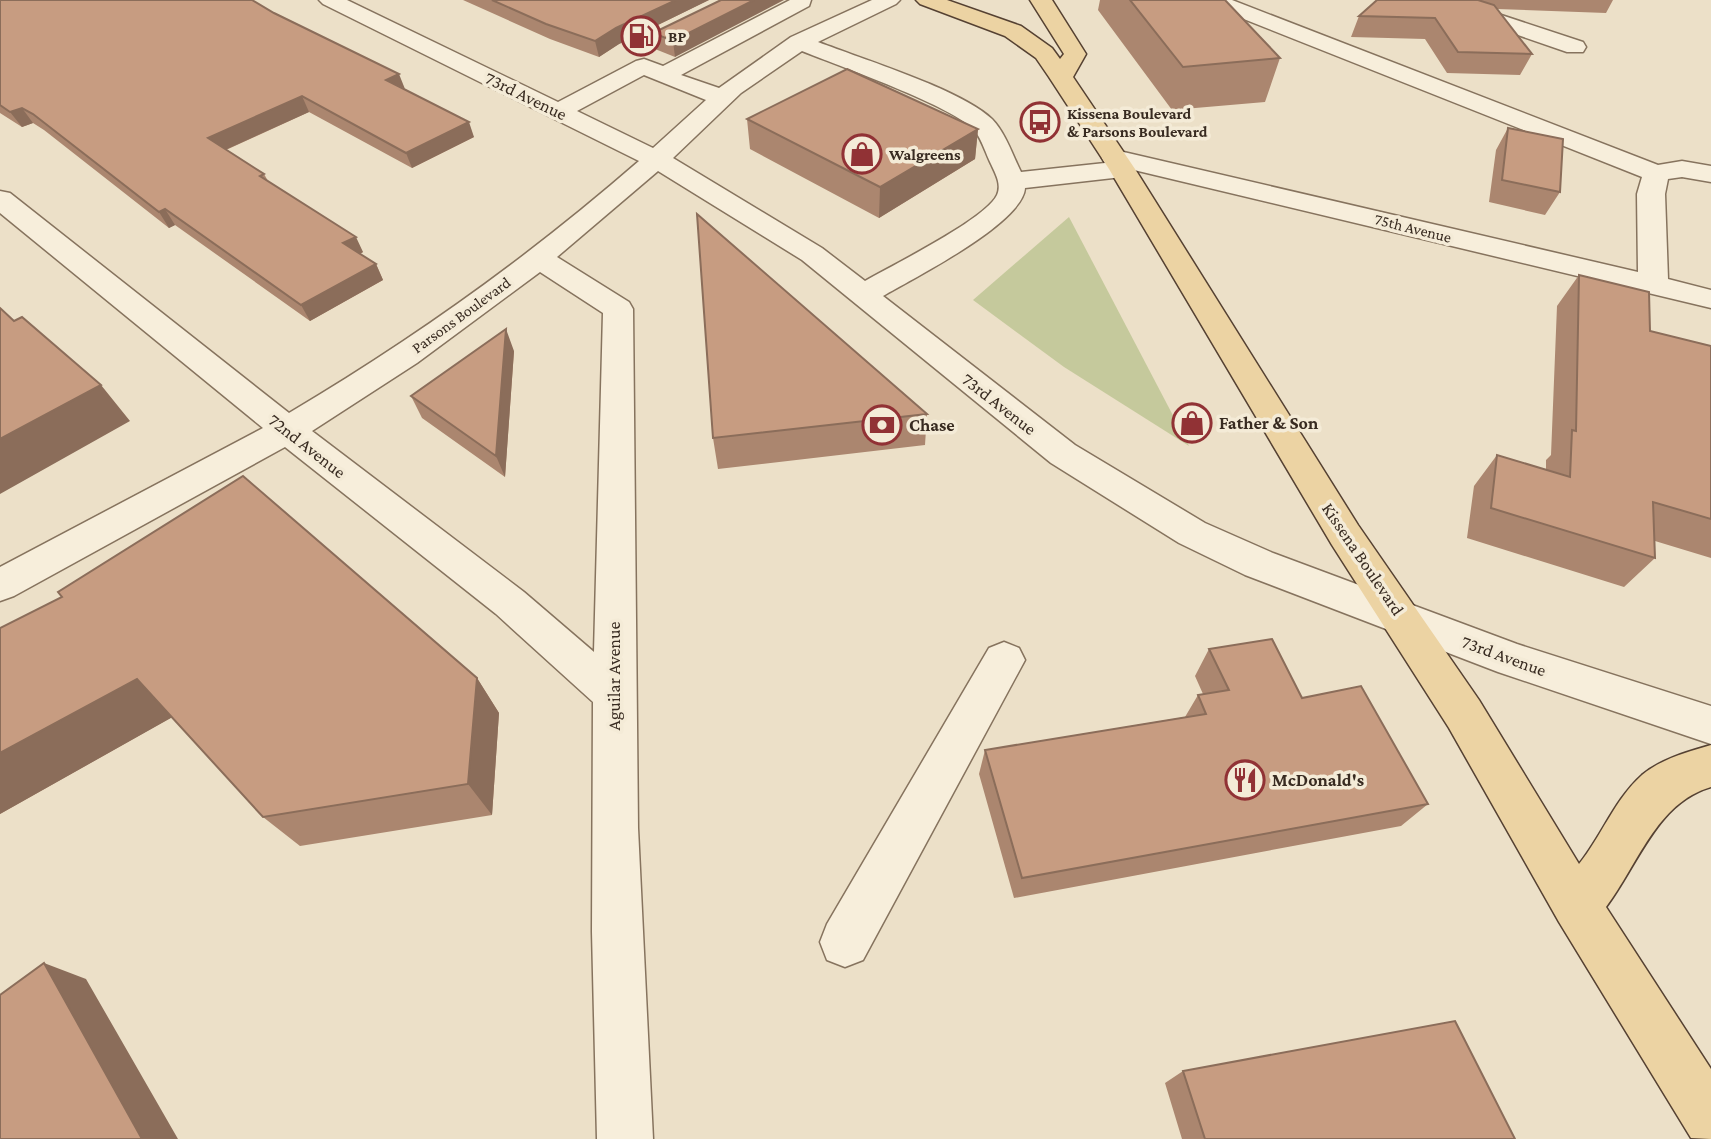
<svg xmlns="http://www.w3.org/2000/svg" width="1711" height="1139" viewBox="0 0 1711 1139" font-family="'Crimson Pro',serif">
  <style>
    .green { fill: #c5c99c }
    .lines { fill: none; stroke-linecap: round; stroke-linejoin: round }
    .minor-casing { stroke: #86735e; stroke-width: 3 }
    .major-casing { stroke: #554132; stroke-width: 3 }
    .minor { fill: #f7eedb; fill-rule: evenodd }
    .major { fill: #ecd3a3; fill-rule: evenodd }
    .wall { fill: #ab866f }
    .shaded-wall { fill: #8b6d5a }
    .building { fill: #c79c81; stroke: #8b6d5a; stroke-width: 2 }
    .labels { text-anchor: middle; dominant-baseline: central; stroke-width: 7; stroke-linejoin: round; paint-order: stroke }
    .far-poi-label { font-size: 16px; font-weight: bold; fill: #382b21; stroke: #f4ebd7; text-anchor: start }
    .far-street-label { font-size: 16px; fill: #382b21; stroke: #f4ebd7 }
    .street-label { font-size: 18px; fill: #382b21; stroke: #f4ebd7 }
    .poi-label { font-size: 18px; font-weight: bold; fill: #382b21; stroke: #f4ebd7; text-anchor: start }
  </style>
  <rect width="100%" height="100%" fill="#ece0c8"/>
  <!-- green -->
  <path class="green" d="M1069,217l120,229 -125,-79 -91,-67z"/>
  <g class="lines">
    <!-- minor casing -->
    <g class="minor-casing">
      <path id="minor" d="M319,0h28l211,102 78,-41 8,-2 19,7 127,-66h21l-2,6 -128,69 38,13 72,-51 81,-37h28l-4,4 -78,38c44,17 142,47 174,77 13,13 21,37 29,53l84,-9 -3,-5 4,-6 9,-2 523,122 -1,-78 5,-17 -436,-173 -4,-4h30l426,165 24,-4 29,5v16l-29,-5 -14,2 -3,15 3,85 43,11v18l-577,-138 -3,5 -9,2 -97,11c-2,35 -111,90 -142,108l192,149 130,78 68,30 244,91 194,62v38l-213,-72 -253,-97 -66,-32 -128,-80 -249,-203 -144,-89 -101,86 72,45 4,7 5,519 15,311h-56l-5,-207 1,-230 -97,-88 -211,-167 -271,149 -14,5v-34l263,-139 -263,-215v-22l10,2 279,220c125,-74 241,-157 350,-252l-316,-157zM802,51c32,13 156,57 173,80 7,9 11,23 16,33 4,9 11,20 6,31 -11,24 -106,71 -132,86l-43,-33 -149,-90 68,-65zM644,75l62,25 -53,48 -76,-37zM540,272l63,41 -9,339 -70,-60 -212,-161 105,-68z
        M1424,0h32l127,42 3,5 -3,5h-16l-139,-48z
        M1004,642l15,6 6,12 -162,300 -18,7 -18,-7 -7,-18 7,-18 162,-276z"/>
    </g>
    <!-- major casing -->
    <g class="major-casing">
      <path id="major" d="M916,0h31l74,26 31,22 8,11 4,-5 -34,-54h22l34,54 -13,23 62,92 223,356 121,175 100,164c22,-27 36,-65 63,-89 19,-16 45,-23 69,-30v42c-55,16 -73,78 -105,120l105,162v70l-20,-1 -132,-216 -110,-194 -117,-183 -223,-376 -60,-92 -13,-19 -31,-22 -85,-32z"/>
    </g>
    <!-- minor -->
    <use href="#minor" class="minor"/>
    <!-- major -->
    <use href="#major" class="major"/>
  </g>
  <!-- wall -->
  <path class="wall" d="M0,0l405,89 69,48 -62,31 -103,-56 -83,38 38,24 4,7 95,71 -3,2 16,10 7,16 -73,41 -135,-96 -6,3 -125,-98 -11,-7 -11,4 -22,-14z
    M463,0h246l-90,44 -20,13 -49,-18z
    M721,0l-46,57 -20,-8 -2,-16z
    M1100,0h125l55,58 -15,44 -93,8 -74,-100z
    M1377,0h236l-7,13 -109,-4 35,45 -12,21 -73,-2 -22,-34 -74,-2 8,-21z
    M747,119l231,10 -3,30 -96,59 -129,-69z
    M1508,128l52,64 -15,23 -56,-13 7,-52z
    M1579,275l71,56 61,15v212l-56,-17v17l-31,29 -157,-49 7,-52 23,-31 49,15v-10l5,-5 6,-149z
    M514,351l-9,126 -83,-59 -11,-22z
    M927,414l-2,31 -207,24 -5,-31z
    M0,628l477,50 22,35 -7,102 -192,31 -37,-29 -91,-100 -172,97z
    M1209,649l93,49 126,106 -27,22 -387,72 -35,-124 6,-24 200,-33 13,-22 5,-1 -8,-18z
    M1183,1071l332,68h-333l-17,-56z"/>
  <!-- shaded-wall -->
  <path class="shaded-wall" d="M676,0h33l-90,44 -20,13 -4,-16 21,-13z
    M754,0h30l-109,57 -2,-16z
    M399,74l6,15 -19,-9z
    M302,96l7,16 -93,42 -8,-16z
    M22,108l11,15 -11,4 -12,-15z
    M469,122l5,15 -62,31 -6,-15z
    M978,129l-3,30 -96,59 1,-31z
    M165,209l10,16 -6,3 -10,-16z
    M356,237l7,15 -12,7 -8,-16z
    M376,264l7,16 -73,41 -9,-16z
    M506,329l8,22 -9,126 -9,-21z
    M101,385l29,36 -130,73v-55z
    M477,678l22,35 -7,102 -24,-31z
    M137,679l41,35 -178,100v-61z
    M44,963l42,16 92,160h-36z"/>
  <!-- building -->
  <path class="building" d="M0,0h252l22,13 125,61 -13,6 83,42 -63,31 -104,-57 -94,42 56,36 -4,2 96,61 -13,6 33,21 -75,41 -136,-96 -6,3 -126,-98 -11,-6 -12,4 -10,-7z
    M492,0h184l-60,28 -21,13 -49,-17z
    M721,0h33l-81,41 -20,-8z
    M1130,0h95l55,58 -97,9z
    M1377,0h101l16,5 38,49 -74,-2 -23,-34 -76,-2z
    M847,69l131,60 -98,58 -133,-68z
    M1508,128l55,11 -3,53 -58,-12z
    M697,214l230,200 -214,24z
    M1579,275l70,17 1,39 61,15v173l-58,-17 2,56 -164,-50 6,-53 73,22 2,-47 4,1z
    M0,308l14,13 8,-4 79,68 -101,54z
    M506,329l-10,127 -85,-60z
    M243,476l234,202 -9,106 -205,33 -126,-138 -137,74v-125l62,-31 -4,-5z
    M1272,639l30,59 59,-12 67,118 -406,74 -37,-128 221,-36 -8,-19 31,-5 -20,-41z
    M44,963l98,176h-142v-144z
    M1455,1021l60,118h-310l-22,-68z"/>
  <!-- icons -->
  <defs>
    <g id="fuel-ring" transform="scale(2.0125)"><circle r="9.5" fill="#f4ebd7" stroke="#913235" stroke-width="1.5"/><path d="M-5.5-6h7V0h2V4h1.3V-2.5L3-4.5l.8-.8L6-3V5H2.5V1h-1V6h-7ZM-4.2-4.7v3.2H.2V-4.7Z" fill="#913235"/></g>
    <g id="bus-ring" transform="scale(2.0125)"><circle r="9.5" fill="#f4ebd7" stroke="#913235" stroke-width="1.5"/><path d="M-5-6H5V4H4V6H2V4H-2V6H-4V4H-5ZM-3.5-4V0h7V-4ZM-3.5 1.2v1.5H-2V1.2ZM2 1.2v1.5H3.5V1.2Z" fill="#913235"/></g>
    <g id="shop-ring" transform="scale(2.0125)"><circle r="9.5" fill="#f4ebd7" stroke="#913235" stroke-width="1.5"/><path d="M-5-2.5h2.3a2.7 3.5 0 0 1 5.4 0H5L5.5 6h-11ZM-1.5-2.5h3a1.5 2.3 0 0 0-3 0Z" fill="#913235"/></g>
    <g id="bank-ring" transform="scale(2.0125)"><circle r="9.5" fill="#f4ebd7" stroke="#913235" stroke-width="1.5"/><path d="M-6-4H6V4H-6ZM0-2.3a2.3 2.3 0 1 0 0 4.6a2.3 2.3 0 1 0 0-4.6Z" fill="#913235"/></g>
    <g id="restaurant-ring" transform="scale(2.0125)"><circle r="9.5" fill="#f4ebd7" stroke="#913235" stroke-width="1.5"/><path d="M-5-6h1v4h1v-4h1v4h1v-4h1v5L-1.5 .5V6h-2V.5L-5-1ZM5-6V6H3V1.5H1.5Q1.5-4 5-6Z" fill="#913235"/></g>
  </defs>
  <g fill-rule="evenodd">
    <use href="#fuel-ring" x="641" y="36"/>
    <use href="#bus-ring" x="1040" y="122"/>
    <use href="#shop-ring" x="862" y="154"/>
    <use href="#shop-ring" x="1192" y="423"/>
    <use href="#bank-ring" x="882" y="425"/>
    <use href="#restaurant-ring" x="1245" y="780"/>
  </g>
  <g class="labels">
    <!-- far-poi labels -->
    <g class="far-poi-label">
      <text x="668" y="36">BP</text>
      <text x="1067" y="113">Kissena Boulevard<tspan x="1067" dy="18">&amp; Parsons Boulevard</tspan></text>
      <text x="889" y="154">Walgreens</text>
    </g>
    <!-- far-street labels -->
    <g class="far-street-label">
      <text transform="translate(1413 228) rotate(14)">75th Avenue</text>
      <text transform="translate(461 315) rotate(-36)">Parsons Boulevard</text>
    </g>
    <!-- street labels -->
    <g class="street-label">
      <text transform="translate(526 96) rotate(26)">73rd Avenue</text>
      <text transform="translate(999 404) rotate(38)">73rd Avenue</text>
      <text transform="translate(307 446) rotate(38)">72nd Avenue</text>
      <text transform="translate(1363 559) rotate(56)">Kissena Boulevard</text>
      <text transform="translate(1504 656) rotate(20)">73rd Avenue</text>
      <text transform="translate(614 676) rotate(-90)">Aguilar Avenue</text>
    </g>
    <!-- poi labels -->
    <g class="poi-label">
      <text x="1219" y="423">Father &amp; Son</text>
      <text x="909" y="425">Chase</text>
      <text x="1272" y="780">McDonald's</text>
    </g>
  </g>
</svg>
